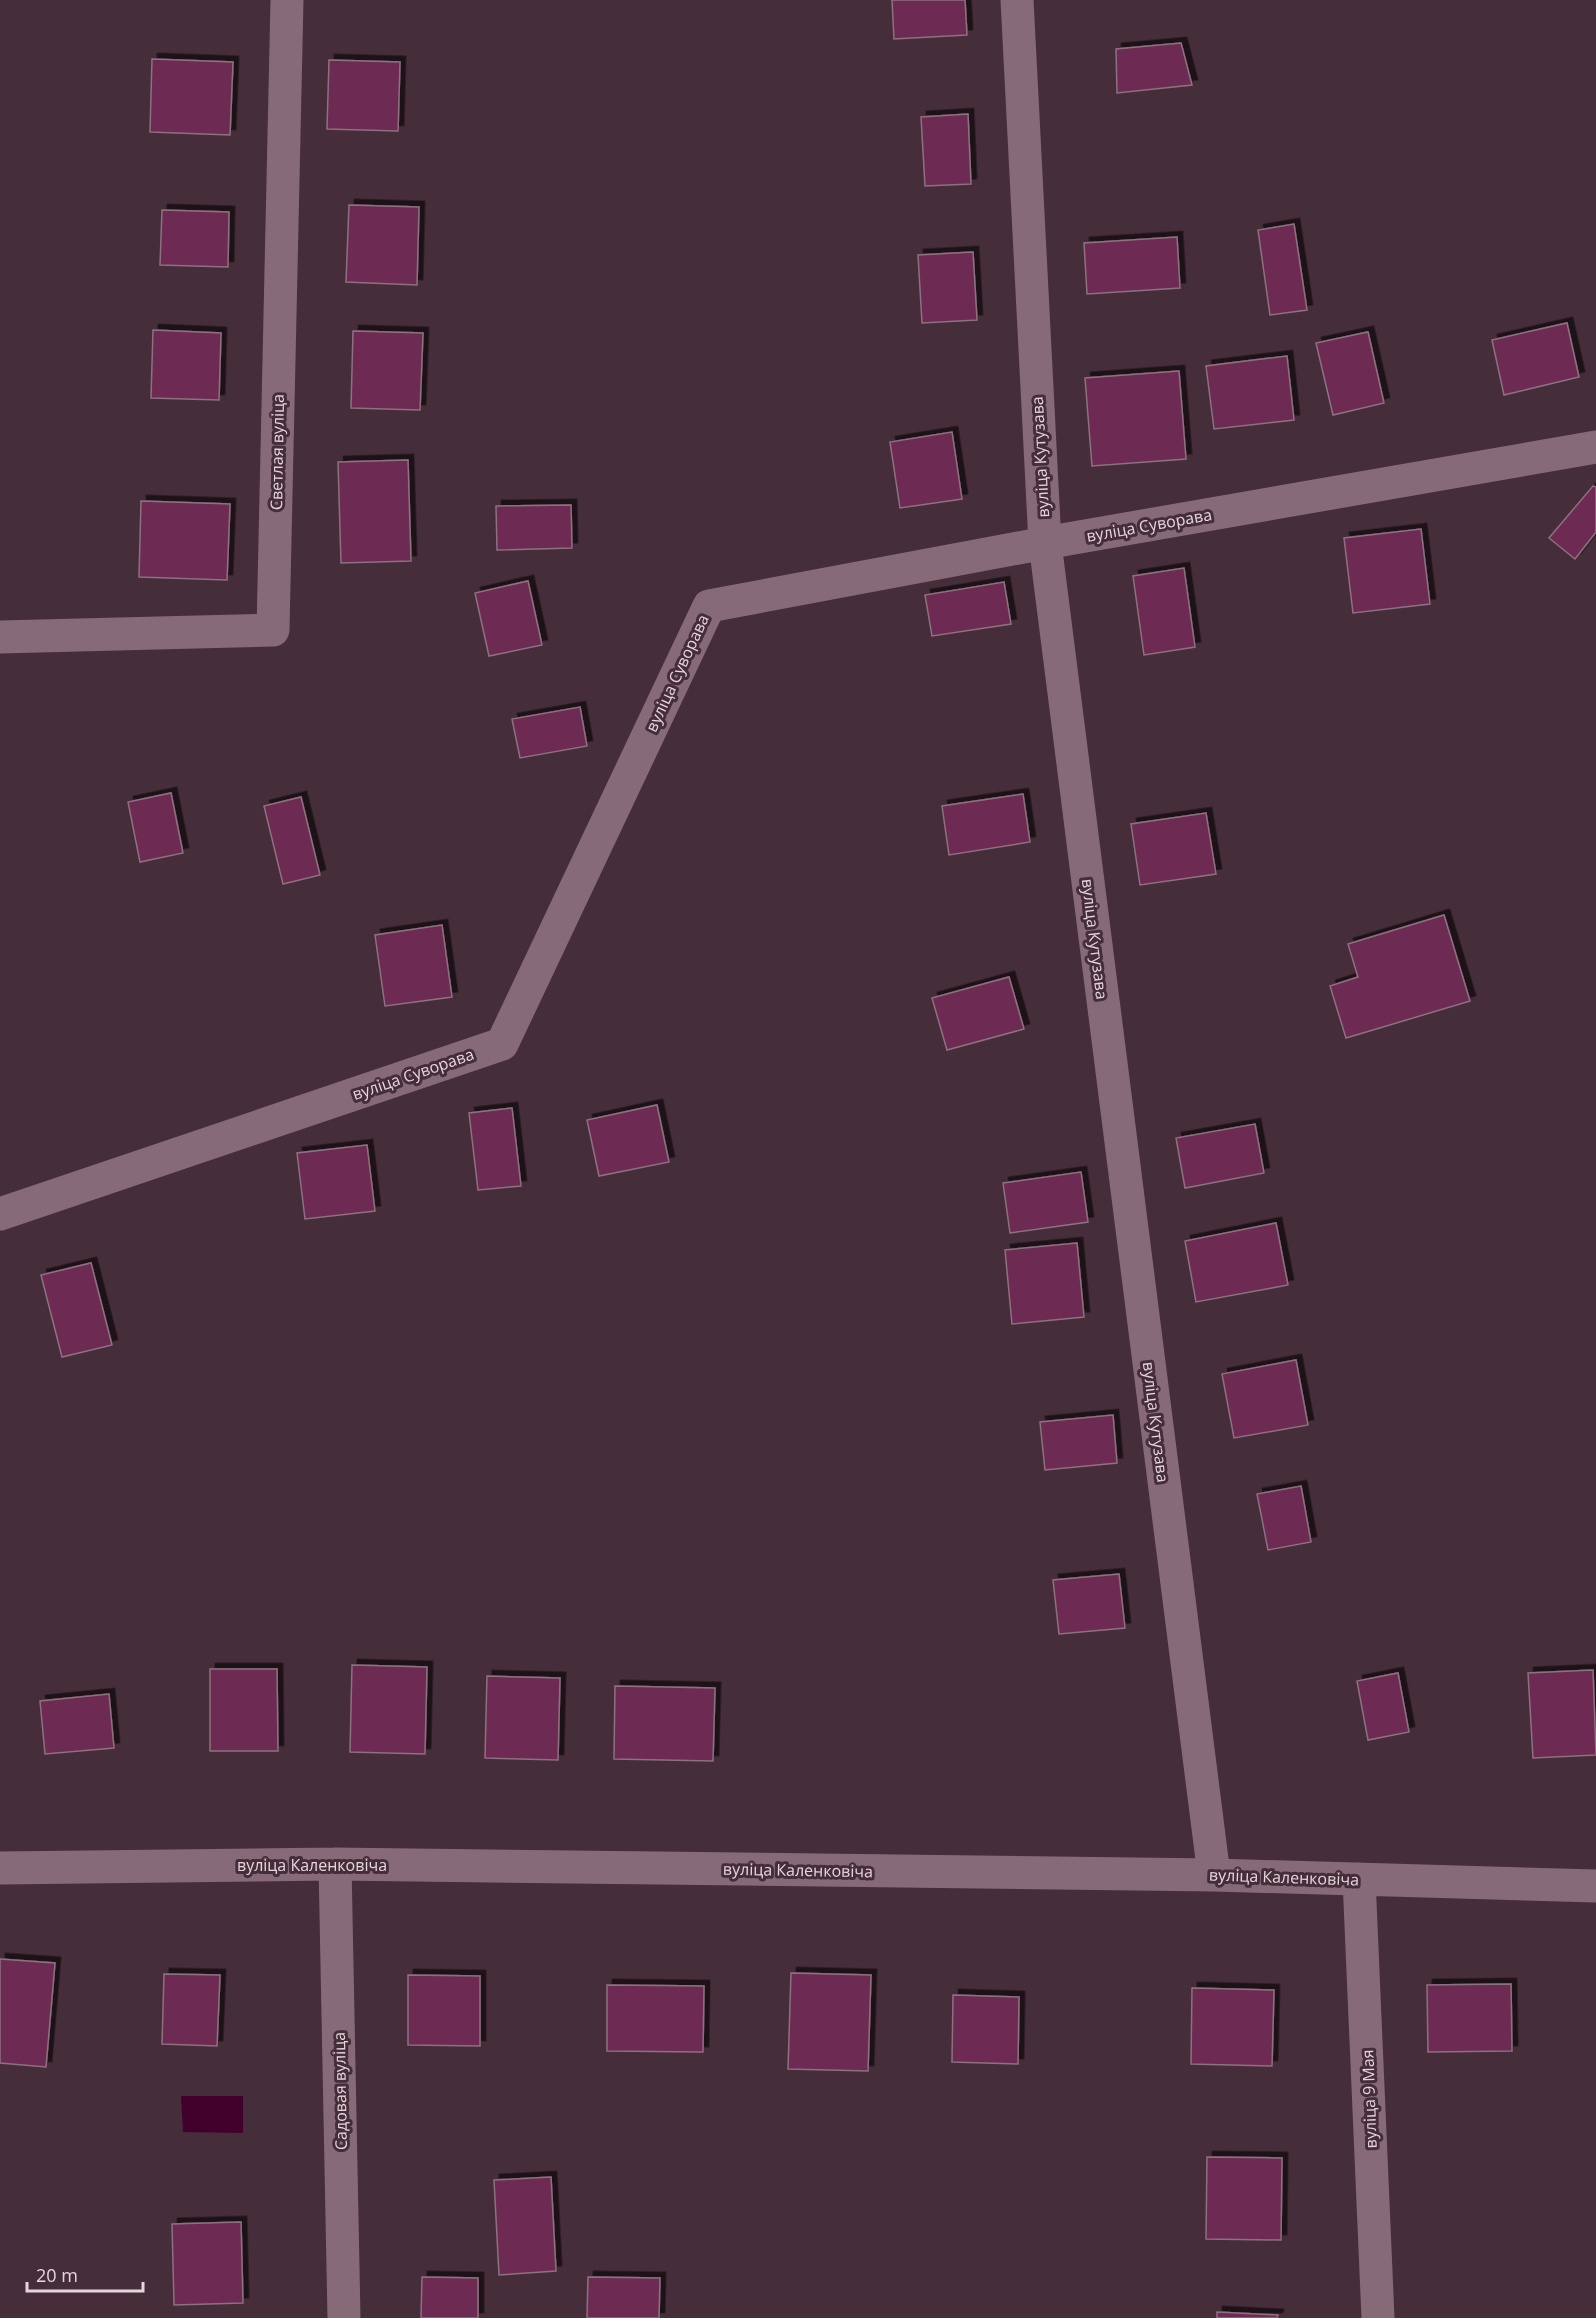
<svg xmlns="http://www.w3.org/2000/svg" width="1596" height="2318" viewBox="0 0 1596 2318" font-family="'Open Sans',sans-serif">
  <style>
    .water { fill: #42002c }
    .building { fill: #6d2952; stroke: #8d717f; stroke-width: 1.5; filter: url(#shadow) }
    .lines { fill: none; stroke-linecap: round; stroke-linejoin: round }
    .minor { stroke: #866a78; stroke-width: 33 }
    .labels { text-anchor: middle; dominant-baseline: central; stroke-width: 6; stroke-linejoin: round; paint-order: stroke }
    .street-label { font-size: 16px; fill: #e5d5dd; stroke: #462d3a }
  </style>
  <defs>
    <filter id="shadow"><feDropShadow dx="5.5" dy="-5.5" stdDeviation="0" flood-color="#0009"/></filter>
  </defs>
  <rect width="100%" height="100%" fill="#462d3a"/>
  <!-- water -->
  <path class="water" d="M181,2096h62v37l-60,-1z"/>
  <!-- building -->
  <path class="building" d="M892,0h73l2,35 -73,4z
    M1181,43l11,42 -75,8 -1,-44z
    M152,59l81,3 -3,73 -80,-3z
    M329,60l71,2 -2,69 -71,-2z
    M968,114l3,70 -46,2 -4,-69z
    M349,205l70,2 -2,78 -71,-3z
    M162,210l67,2 -1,55 -68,-2z
    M1294,224l13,86 -37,5 -12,-85z
    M1177,237l3,51 -93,6 -3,-51z
    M973,252l4,68 -55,3 -4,-68z
    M1567,323l12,54 -75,18 -12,-55z
    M153,330l68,3 -2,67 -68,-2z
    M353,331l70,2 -3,77 -69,-2z
    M1368,332l16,71 -51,12 -17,-72z
    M1287,356l7,64 -80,9 -8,-63z
    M1179,371l7,88 -94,7 -7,-88z
    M952,432l10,67 -62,9 -10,-66z
    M408,460l3,101 -70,2 -3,-101z
    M1593,486l3,1v45l-21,27 -26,-21z
    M141,501l89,3 -3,76 -88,-3z
    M571,505l1,43 -75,2 -1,-44z
    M1421,529l9,75 -77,9 -9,-75z
    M1184,568l11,79 -51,8 -11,-79z
    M528,581l14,64 -53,11 -14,-63z
    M1004,582l7,42 -79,12 -7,-41z
    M580,707l7,39 -67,12 -8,-39z
    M171,793l12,60 -43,9 -12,-60z
    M1023,794l7,48 -81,13 -7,-49z
    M301,797l19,78 -37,9 -19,-78z
    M1206,813l10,61 -76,11 -9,-61z
    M1444,915l26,86 -124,37 -16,-52 28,-9 -10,-33z
    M442,925l10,72 -67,9 -10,-71z
    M1009,977l15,52 -77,21 -15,-52z
    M657,1105l12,57 -70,14 -12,-56z
    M512,1108l9,78 -43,4 -9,-77z
    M1255,1124l9,49 -79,15 -9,-50z
    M367,1145l8,66 -70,8 -8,-66z
    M1081,1172l7,50 -78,11 -7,-50z
    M1276,1223l12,62 -92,17 -11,-61z
    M1077,1243l7,74 -72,7 -7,-74z
    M91,1263l21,82 -50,12 -21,-82z
    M1296,1360l12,65 -74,13 -12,-64z
    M1113,1415l4,48 -72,7 -5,-48z
    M1301,1486l10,56 -43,8 -11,-56z
    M1119,1574l6,54 -66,6 -6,-54z
    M352,1665l75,2 -2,87 -75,-2z
    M210,1669h67l1,82h-68z
    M1593,1670l3,85 -63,3 -5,-85z
    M1398,1673l11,59 -41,8 -11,-59z
    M487,1676l73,2 -2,82 -73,-2z
    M615,1686l100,2 -2,73 -99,-2z
    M109,1694l5,54 -69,6 -5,-53z
    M0,1959l55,4 -9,104 -46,-4z
    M791,1973l80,2 -3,96 -80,-2z
    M164,1974l56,1 -3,71 -55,-2z
    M408,1975l72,1v70l-72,-1z
    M1511,1984l1,67 -84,1 -1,-67z
    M607,1985l97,1 -1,66 -96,-1z
    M1192,1988l82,2 -2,76 -81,-2z
    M953,1995l66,2 -1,67 -66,-2z
    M1207,2157l75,1 -1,82 -75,-1z
    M551,2177l5,94 -57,4 -5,-95z
    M241,2222l2,81 -69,2 -2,-81z
    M422,2277l56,1v40h-57z
    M588,2277l72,1 -1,40h-72z
    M1217,2312l61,3 -1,3h-60z"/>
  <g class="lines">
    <!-- minor -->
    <path class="minor" d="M1017,0l28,543 169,1332
      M0,637l273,-7 14,-630
      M0,1214l502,-170 207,-438 336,-63 551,-96
      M335,1864l9,454
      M0,1868l335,-4 879,11 382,11
      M1359,1879l19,439"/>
  </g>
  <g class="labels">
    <!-- street labels -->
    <g class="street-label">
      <text transform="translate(277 452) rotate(-89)">Светлая вуліца</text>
      <text transform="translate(1040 457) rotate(-93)">вуліца Кутузава</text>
      <text transform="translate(1149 525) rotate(-10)">вуліца Суворава</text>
      <text transform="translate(677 673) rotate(-65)">вуліца Суворава</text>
      <text transform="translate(1095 939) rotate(83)">вуліца Кутузава</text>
      <text transform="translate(413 1074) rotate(-19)">вуліца Суворава</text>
      <text transform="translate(1156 1422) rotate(83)">вуліца Кутузава</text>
      <text x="312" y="1865">вуліца Каленковіча</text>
      <text transform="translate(798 1870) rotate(1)">вуліца Каленковіча</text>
      <text transform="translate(1284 1877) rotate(2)">вуліца Каленковіча</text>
      <text transform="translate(340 2091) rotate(-91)">Садовая вуліца</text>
      <text transform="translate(1369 2099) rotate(-92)">вуліца 9 Мая</text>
    </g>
  </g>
  <!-- scale -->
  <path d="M27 2282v9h116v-9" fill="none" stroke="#e5d5dd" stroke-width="3"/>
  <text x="36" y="2282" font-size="18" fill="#e5d5dd" stroke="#462d3a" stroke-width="4.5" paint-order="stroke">20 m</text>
</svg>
